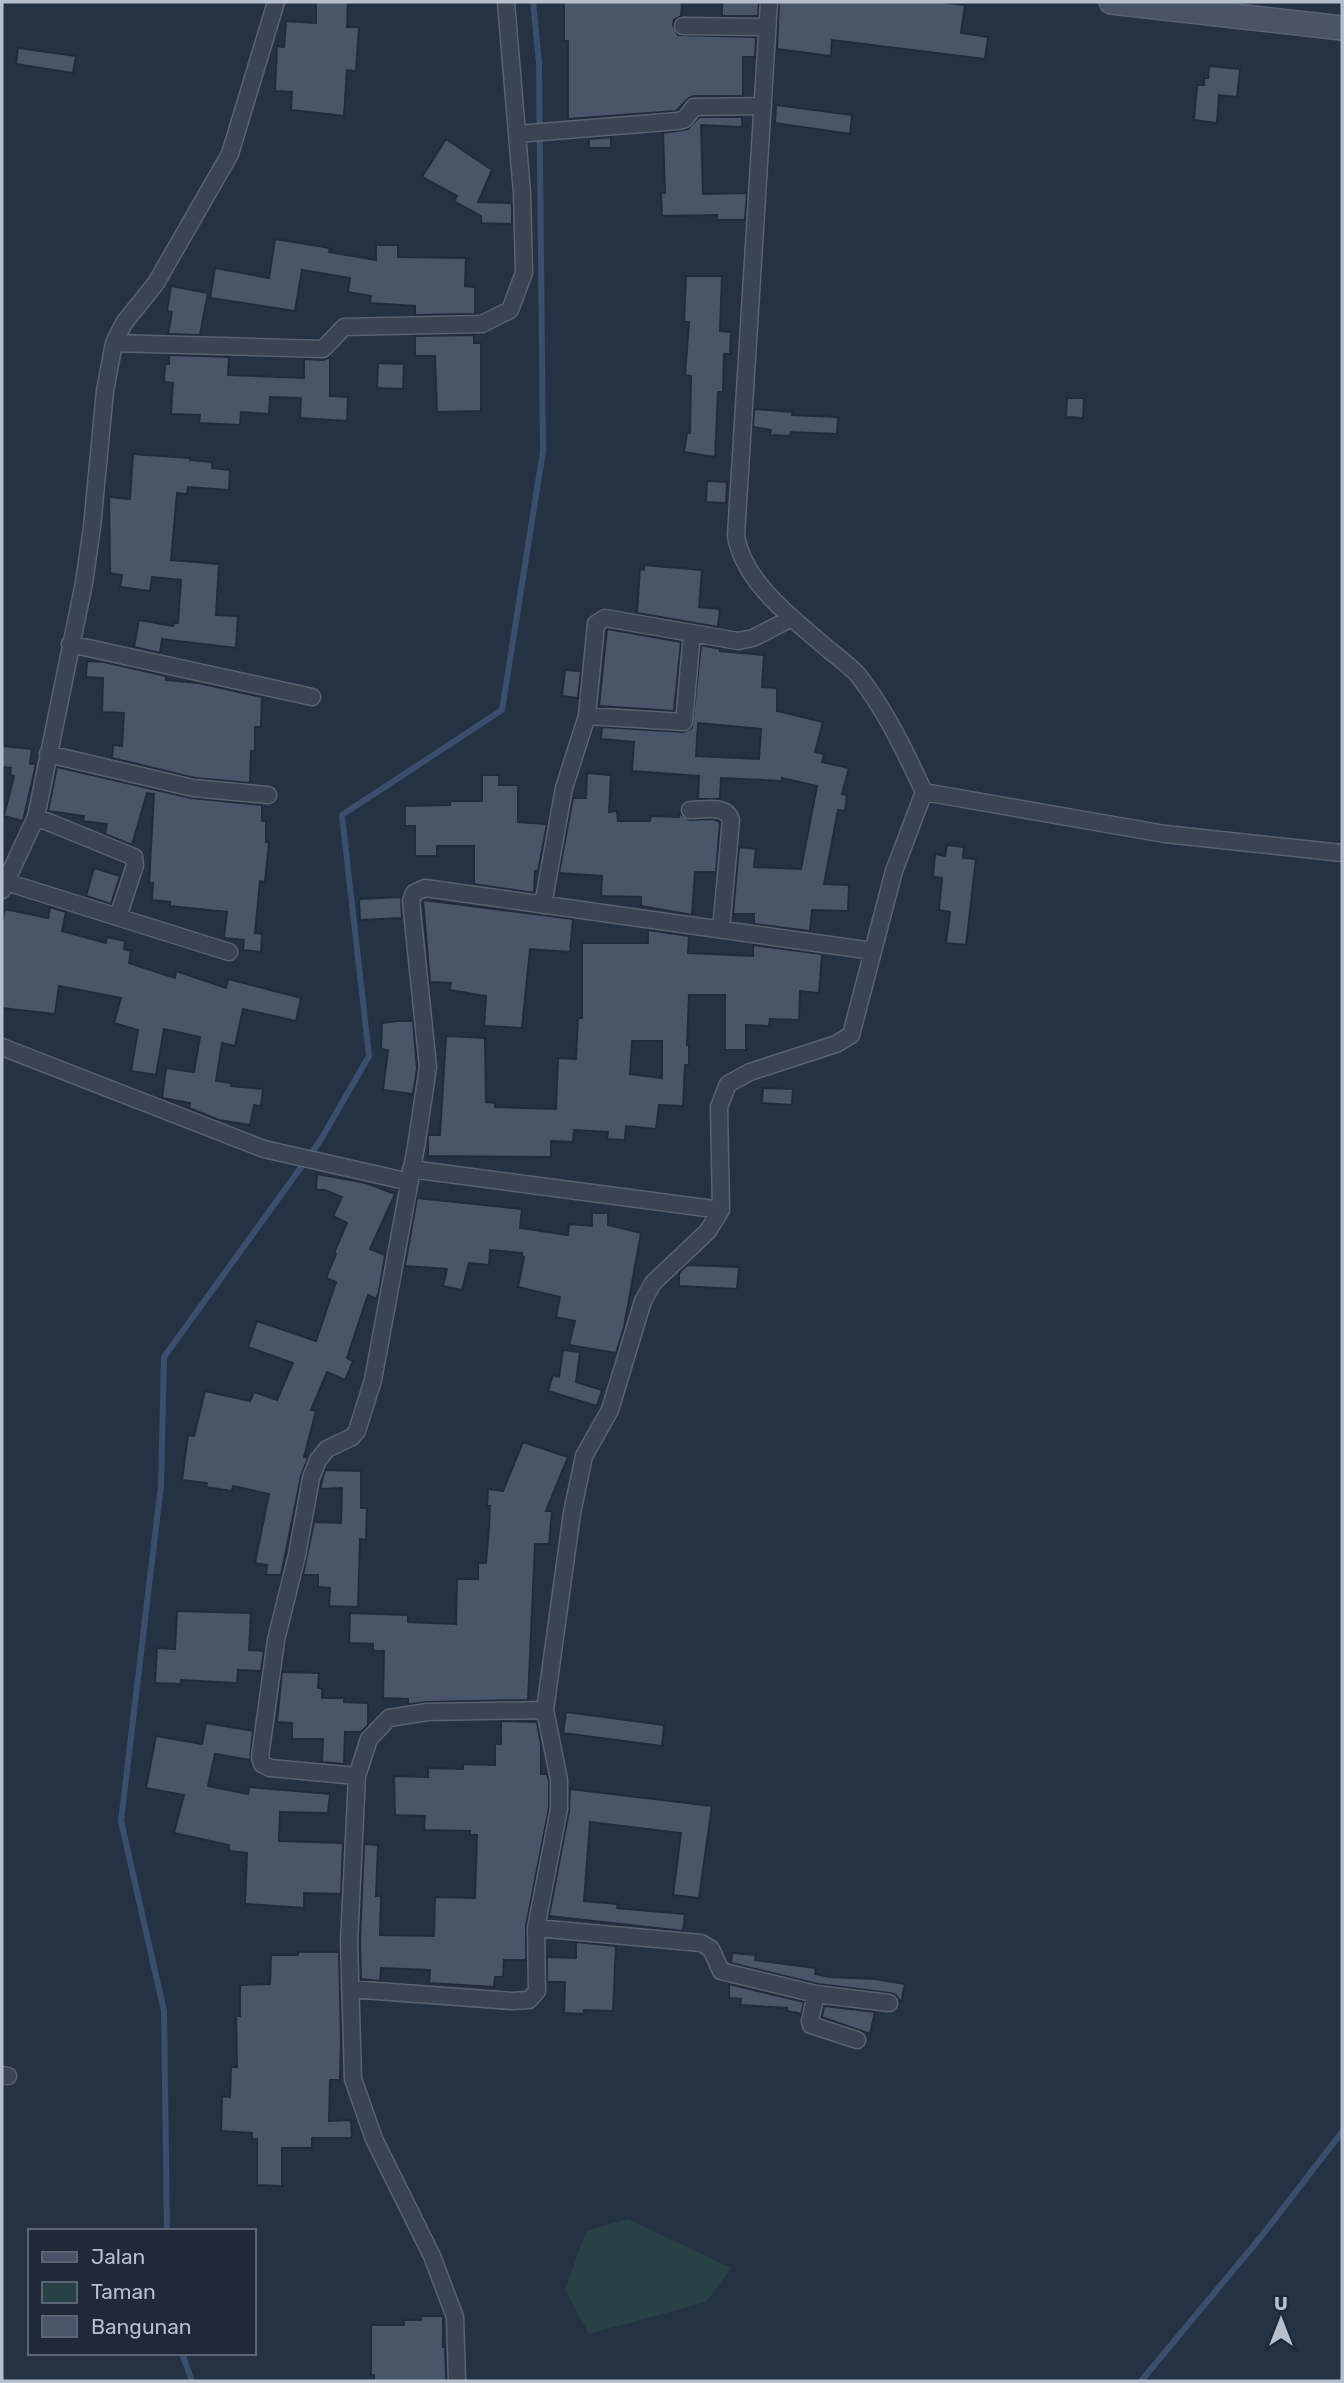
<svg xmlns="http://www.w3.org/2000/svg" width="1344" height="2383" viewBox="0 0 1344 2383" font-family="Rubik,sans-serif">
  <style>
    .green { fill: #274145 }
    .lines { fill: none; stroke-linecap: round; stroke-linejoin: round }
    .stream { stroke: #3a4f6d; stroke-width: 6 }
    .building { fill: #49566a; stroke: #212b3b; stroke-width: 2; fill-rule: evenodd }
    .street-casing { stroke: #586271; stroke-width: 19 }
    .secondary-casing { stroke: #586271; stroke-width: 26 }
    .street { stroke: #3a4453; stroke-width: 16 }
    .secondary { stroke: #485367; stroke-width: 23 }
  </style>
  <rect width="100%" height="100%" fill="#253244"/>
  <!-- green -->
  <path class="green" d="M628,2219l103,49 -25,34 -117,32 -24,-44 21,-59z"/>
  <g class="lines">
    <!-- stream -->
    <path class="stream" d="M167,2231l-3,-220 -43,-190 40,-336 3,-128 156,-216 49,-85 -27,-241 160,-105 41,-259 -4,-388 -6,-61
      M182,2353l10,28
      M1141,2381l119,-143 82,-106"/>
  </g>
  <!-- building -->
  <path class="building" d="M316,2h32l-1,25h12l-3,44 -9,-1 -3,46 -53,-6 1,-18 -17,-1 2,-45 7,1 2,-26 30,2z
    M564,2h118l-1,14 -7,4 -1,5 5,10 78,2 -1,20h-12v39h-49l-5,2 -13,13 -108,8v-78h-4z
    M722,2h37l-1,14h-36z
    M779,2h162l24,3 -4,28 27,4 -3,22 -153,-19 -1,16 -54,-7z
    M18,48l58,8 -3,17 -57,-9z
    M1209,66l31,3 -3,28 -18,-2 -2,28 -23,-3 3,-35h7v-7h4z
    M776,105l76,10 -2,19 -75,-11z
    M699,117h43v10l-41,-2 2,69 44,-1 -2,27h-28v-5l-55,1 -1,-23h4l-2,-60 25,-4z
    M611,137v11h-22v-9z
    M446,139l46,31 -14,32 34,1v21l-31,-1v-7l-27,-15 3,-5 -35,-19z
    M275,239l55,9 -1,4 47,8v-15h22v12l68,1 -1,28 10,1v27l-60,1v-9l-45,-3 1,-7 -23,-4 2,-14 -48,-8 -7,41 -85,-13 5,-30 54,10z
    M686,276h36l-2,55 11,1 -1,22h-6l-1,38h-5l-3,65 -31,-5 3,-19h3l1,-57 -6,-1 4,-53h-5z
    M171,286l37,7 -8,42 -32,-1 4,-22 -5,-1z
    M474,335v8h7v68l-44,1 -2,-56h-20v-20z
    M169,355l60,2 -1,18 76,3v-19l19,1 7,-3v39l18,1 -1,24 -47,-3 1,-20 -31,-1 -1,17 -28,-2 -1,13 -41,-2 1,-8 -29,-1 2,-31 -9,-1 1,-18h4z
    M378,363l26,1 -1,25 -26,-1z
    M1067,398h17l-1,20 -17,-1z
    M754,409l39,3 -1,3 46,2 -1,17 -46,-2 -1,4 -20,-1 1,-5 -18,-3z
    M133,454l57,4v2l22,2v6l18,2 -1,20 -41,-3 -1,7 -10,-1 -6,67 48,4 -3,51 22,1 -2,32 -74,-9 -2,14 -26,-6 5,-27 34,6 1,-3h4l3,-43 -29,-3 -2,14 -30,-4 2,-12 -12,-2 -1,-76 21,2z
    M707,481l20,1 -1,21 -20,-1z
    M644,565l58,5 -3,37 21,2 -2,18 -81,-14 3,-44 4,1z
    M607,629l74,13 -7,69 -75,-5z
    M701,645l19,4v2l44,4 -2,32 15,1v23l46,11 -8,30 9,2 -2,8 27,6 -7,26 5,1 -2,16 -7,-1 -14,74 25,1 -1,26 -36,-1 -2,21 -56,-7v-10h-21l6,-67 17,2 -2,18 47,2 16,-83 -35,-8v3l-61,-3 -1,21h-22l1,-23 -67,-5 2,-29 -33,-3 1,-12 81,5 9,-4zM698,723l63,6 -2,30 -63,-3z
    M87,661l17,1 62,14v4l32,3 64,14 -1,30h-6v24h-4l-1,32 -55,-5 -83,-20 1,-13 9,1 2,-33 -22,-1 1,-34 -17,-1z
    M565,670l16,1 -3,27 -16,-2z
    M2,746l30,3 -2,15h6l-13,57 -19,-5 10,-40 -4,-1 1,-7 -9,-1z
    M57,767l134,31 71,7v16h4v21h3l-4,40 -5,-1 -5,52 7,1 -1,18 -18,-2 1,-10 -20,-2 3,-26 -57,-6v-4l-18,-2 1,-17h-4l5,-89 -7,-1 -15,52 -27,-11 2,-10 -24,-3 1,-5 -36,-5z
    M587,773l24,2 -2,37 8,-1 1,10h32l1,-5 28,1v-4l11,7 23,-1 7,3 -4,50h-21l-3,43 -51,-9v-9l-40,-1 1,-20 -43,-3 14,-75h13z
    M482,775h17v10h19v37l29,2 -9,47h-3l-1,22 -60,-9v-38h-37v10h-22v-30h-10v-20l45,-1v-4h32z
    M947,845l17,2 -1,11 13,1 -10,86 -20,-2 4,-31 -11,-2 3,-32 -9,-1 2,-23 10,2z
    M94,868l26,8 -9,28 -25,-8z
    M401,897l1,21 -42,2 -1,-21z
    M423,900l150,19 -3,33 -40,-3 -8,79 -38,-2 2,-30 -36,-6 1,-7 -21,-1z
    M50,907l16,5 -4,19 44,12 1,-6 18,4 -1,8 7,2 -2,12 46,15 1,-7 50,17 2,-9 73,19 -5,23 -53,-12 -8,37 -13,-3 -6,38 15,2v3l32,3 -2,17 -7,-1 -4,20 -31,-5 -30,-12 1,-5 -28,-5 4,-30 28,4 6,-35 -36,-8 -8,46 -25,-4 7,-41 -24,-7 7,-25 -62,-12 -4,28 -53,-6v-85l3,-14 43,9z
    M648,930l41,6 -1,17 65,3v-11l69,9 -3,39 -19,-2 -1,29 -29,-1 -1,7 -23,-1v25h-21v-55h-36l-2,50h2v20h-4l-2,41 -24,-1 -3,24 -30,-3 -1,14 -18,-1 1,-7 -34,-2 -1,12 -22,-1v16l-123,-1v-21h12l6,-99 39,2 1,64 9,1v4l61,2 2,-51 18,1 2,-41h4v-75h66zM632,1041h30v37l-32,-4z
    M397,1021h16l4,48 -4,25 -30,-4 5,-40 -7,-1 1,-26z
    M763,1088l30,1 -1,16 -30,-2z
    M317,1174l49,9 29,11 -25,55 15,6 -6,37 -3,7 -8,-4 -21,63 6,3 -8,19 -18,-8 -16,38 5,1 -12,46 4,1 -7,18 -20,99h-15l1,-10 -12,-2 14,-69 -36,-8 -1,5 -26,-4 1,-4 -25,-3 6,-45 6,1 11,-45 45,10 4,-9 23,8 16,-37 -45,-16 9,-26 59,20 20,-59 -10,-4 10,-24 -2,-1 13,-30 -14,-7 9,-19 -17,-7h-9z
    M417,1198l105,11 -2,19 48,7 1,-11 23,2v-13h16v12l33,8 -17,94 -8,26 -47,-8 6,-24 -19,-4 4,-20 -42,-10 6,-30h-2v-4l-32,-3 -1,15 -20,-2 -7,27 -19,-4 4,-17 -42,-3z
    M687,1265l52,2 -2,22 -58,-3v-13z
    M563,1350l17,2 -4,30 26,8 -5,16 -49,-15 5,-16 6,2z
    M523,1442l45,15 -22,54h6l-3,33h-14l-7,156 -101,2 -16,2h-3v-5l-25,-1 1,-47h-11v-7l-24,-1 1,-30 58,2v7l48,2 1,-45h21v-16h8l3,-35 1,-22h-3l1,-17 15,2z
    M325,1470l36,1v37h6l-1,32 -6,-1 -2,68 -29,-1 1,-18 -12,-1v-12h-15l11,-53 27,1 1,-35 -22,1z
    M177,1611l74,2 -2,37 15,1 -3,20 -23,-1 -1,13 -56,-3v4l-26,-1 2,-35 18,1z
    M282,1672l37,1 -1,15h4v10h22v4l24,1v22l-7,7h-16l-1,32 -22,-2 1,-23h-31v-16l-15,-1z
    M566,1712l98,13 -2,21 -99,-13z
    M501,1721l36,1 4,23v29h6l2,7v27l-23,118v34h-22l-1,17h-8l-1,10 -65,-4 1,-13 -49,-2 -1,13 -19,-2 -1,-37 4,-98 14,1 -2,51h5l-1,39 54,1 1,-39 40,1 2,-63h-7v-4l-46,-1 1,-14 -30,-1 -1,-39 34,1v-9l35,1v-5l32,1v-21h6z
    M206,1723l47,8 -3,29 -35,-6 -7,32 40,8 1,-7 81,7 -2,19 -48,-1 -1,29 64,2 -2,51 -37,-1v15l-59,-4 2,-51 -18,-2v-6l-55,-12 10,-38 -38,-7 10,-52 46,8z
    M570,1789l142,17 -13,92 -26,-3 8,-62 -91,-11 -6,79 34,3 -1,4 68,6 -2,17 -134,-15 20,-105z
    M576,1942l40,4 -3,65 -29,-1 -1,4 -19,-1 1,-31h-18v-25l29,1z
    M298,1952h41l2,88 -1,40h-10l-1,41 22,-1 1,18h-40v10h-30v38l-25,-1v-46h-5v-6l-31,-2 1,-35 8,1 1,-30h6l-1,-51h4v-31l30,-1 1,-29h27z
    M732,1953l24,2 -1,5 61,8 -1,6 14,3 46,2 30,5 -4,19 -5,-8 -6,-2 -72,-9 -87,-21z
    M729,1984l75,18 -3,13 -3,-2 -11,-2v-3l-47,-3 1,-6 -12,-1z
    M824,2006l51,6 -5,22 -48,-17z
    M421,2316h22v31h2l1,34h-72v-6h-3v-50h33v-5h17z"/>
  <g class="lines">
    <!-- street casing -->
    <g class="street-casing">
      <path id="street" d="M683,26l84,1
        M517,134l161,-13 7,-2 9,-12 69,-1
        M114,343l209,6 21,-22 138,-3 28,-14 14,-37 -2,-80 -16,-191
        M70,644l242,53
        M587,716l97,6 8,-89
        M48,754l145,34 75,7
        M924,792l241,42 177,19
        M690,810c14,0 36,-6 41,10l-10,110
        M36,817l98,40 1,8 -17,52
        M6,882l223,70
        M2,890l34,-73 48,-234 8,-56 13,-136 9,-48 10,-20 32,-40 74,-129 46,-152
        M543,905l21,-117 23,-72 9,-92 9,-6 133,23 15,-3 39,-20
        M2,1047l262,102 146,33
        M411,1169l310,41
        M357,1776l-87,-8 -8,-4 -2,-7 16,-117 21,-85 14,-77 7,-18 9,-11 25,-12 5,-6 16,-51 43,-233 12,-80 -17,-166 3,-8 11,-5 448,63
        M536,1928l165,15 10,6 10,22 95,23 73,9
        M350,1989l162,12 17,-1 8,-9 -1,-63 23,-119v-29l-14,-70 27,-197 12,-57 26,-46 33,-109 10,-18 55,-52 13,-21 -2,-103 9,-23 22,-12 86,-28 15,-9 43,-164 30,-79c-19,-41 -38,-81 -66,-117 -8,-9 -19,-17 -29,-25 -34,-30 -85,-66 -93,-114l33,-534
        M816,1994l-6,27 1,4 46,15
        M2,2075l6,1
        M457,2381l-2,-64 -23,-61 -58,-117 -21,-60 -4,-137 8,-166 12,-37 20,-21 38,-6 118,-2"/>
    </g>
    <!-- secondary casing -->
    <g class="secondary-casing">
      <path id="secondary" d="M1111,2l231,26"/>
    </g>
    <!-- street -->
    <use href="#street" class="street"/>
    <!-- secondary -->
    <use href="#secondary" class="secondary"/>
  </g>
  <!-- border -->
  <rect width="1344" height="2383" fill="none" stroke="#b7bfcd" stroke-width="7"/>
  <!-- legend -->
  <rect x="28" y="2229" width="228" height="126" fill="#1e2939" stroke="#5b6574" stroke-width="2"/>
  <rect x="42" y="2252" width="35" height="10" fill="#485367" stroke="#5b6574" stroke-width="2"/>
  <text x="91" y="2264" font-size="21" fill="#b7bfcd">Jalan</text>
  <rect x="42" y="2282" width="35" height="21" fill="#274145" stroke="#5b6574" stroke-width="2"/>
  <text x="91" y="2299" font-size="21" fill="#b7bfcd">Taman</text>
  <rect x="42" y="2316" width="35" height="21" fill="#49566a" stroke="#5b6574" stroke-width="2"/>
  <text x="91" y="2334" font-size="21" fill="#b7bfcd">Bangunan</text>
  <!-- north arrow -->
  <g transform="translate(1281 2320)" stroke="#1e2939" stroke-width="5" paint-order="stroke">
  <path d="M0-5L12 26L0 18L-12 26Z" fill="#b7bfcd"/>
  <text y="-10" font-size="19" font-weight="bold" text-anchor="middle" fill="#b7bfcd">U</text>
  </g>
</svg>
